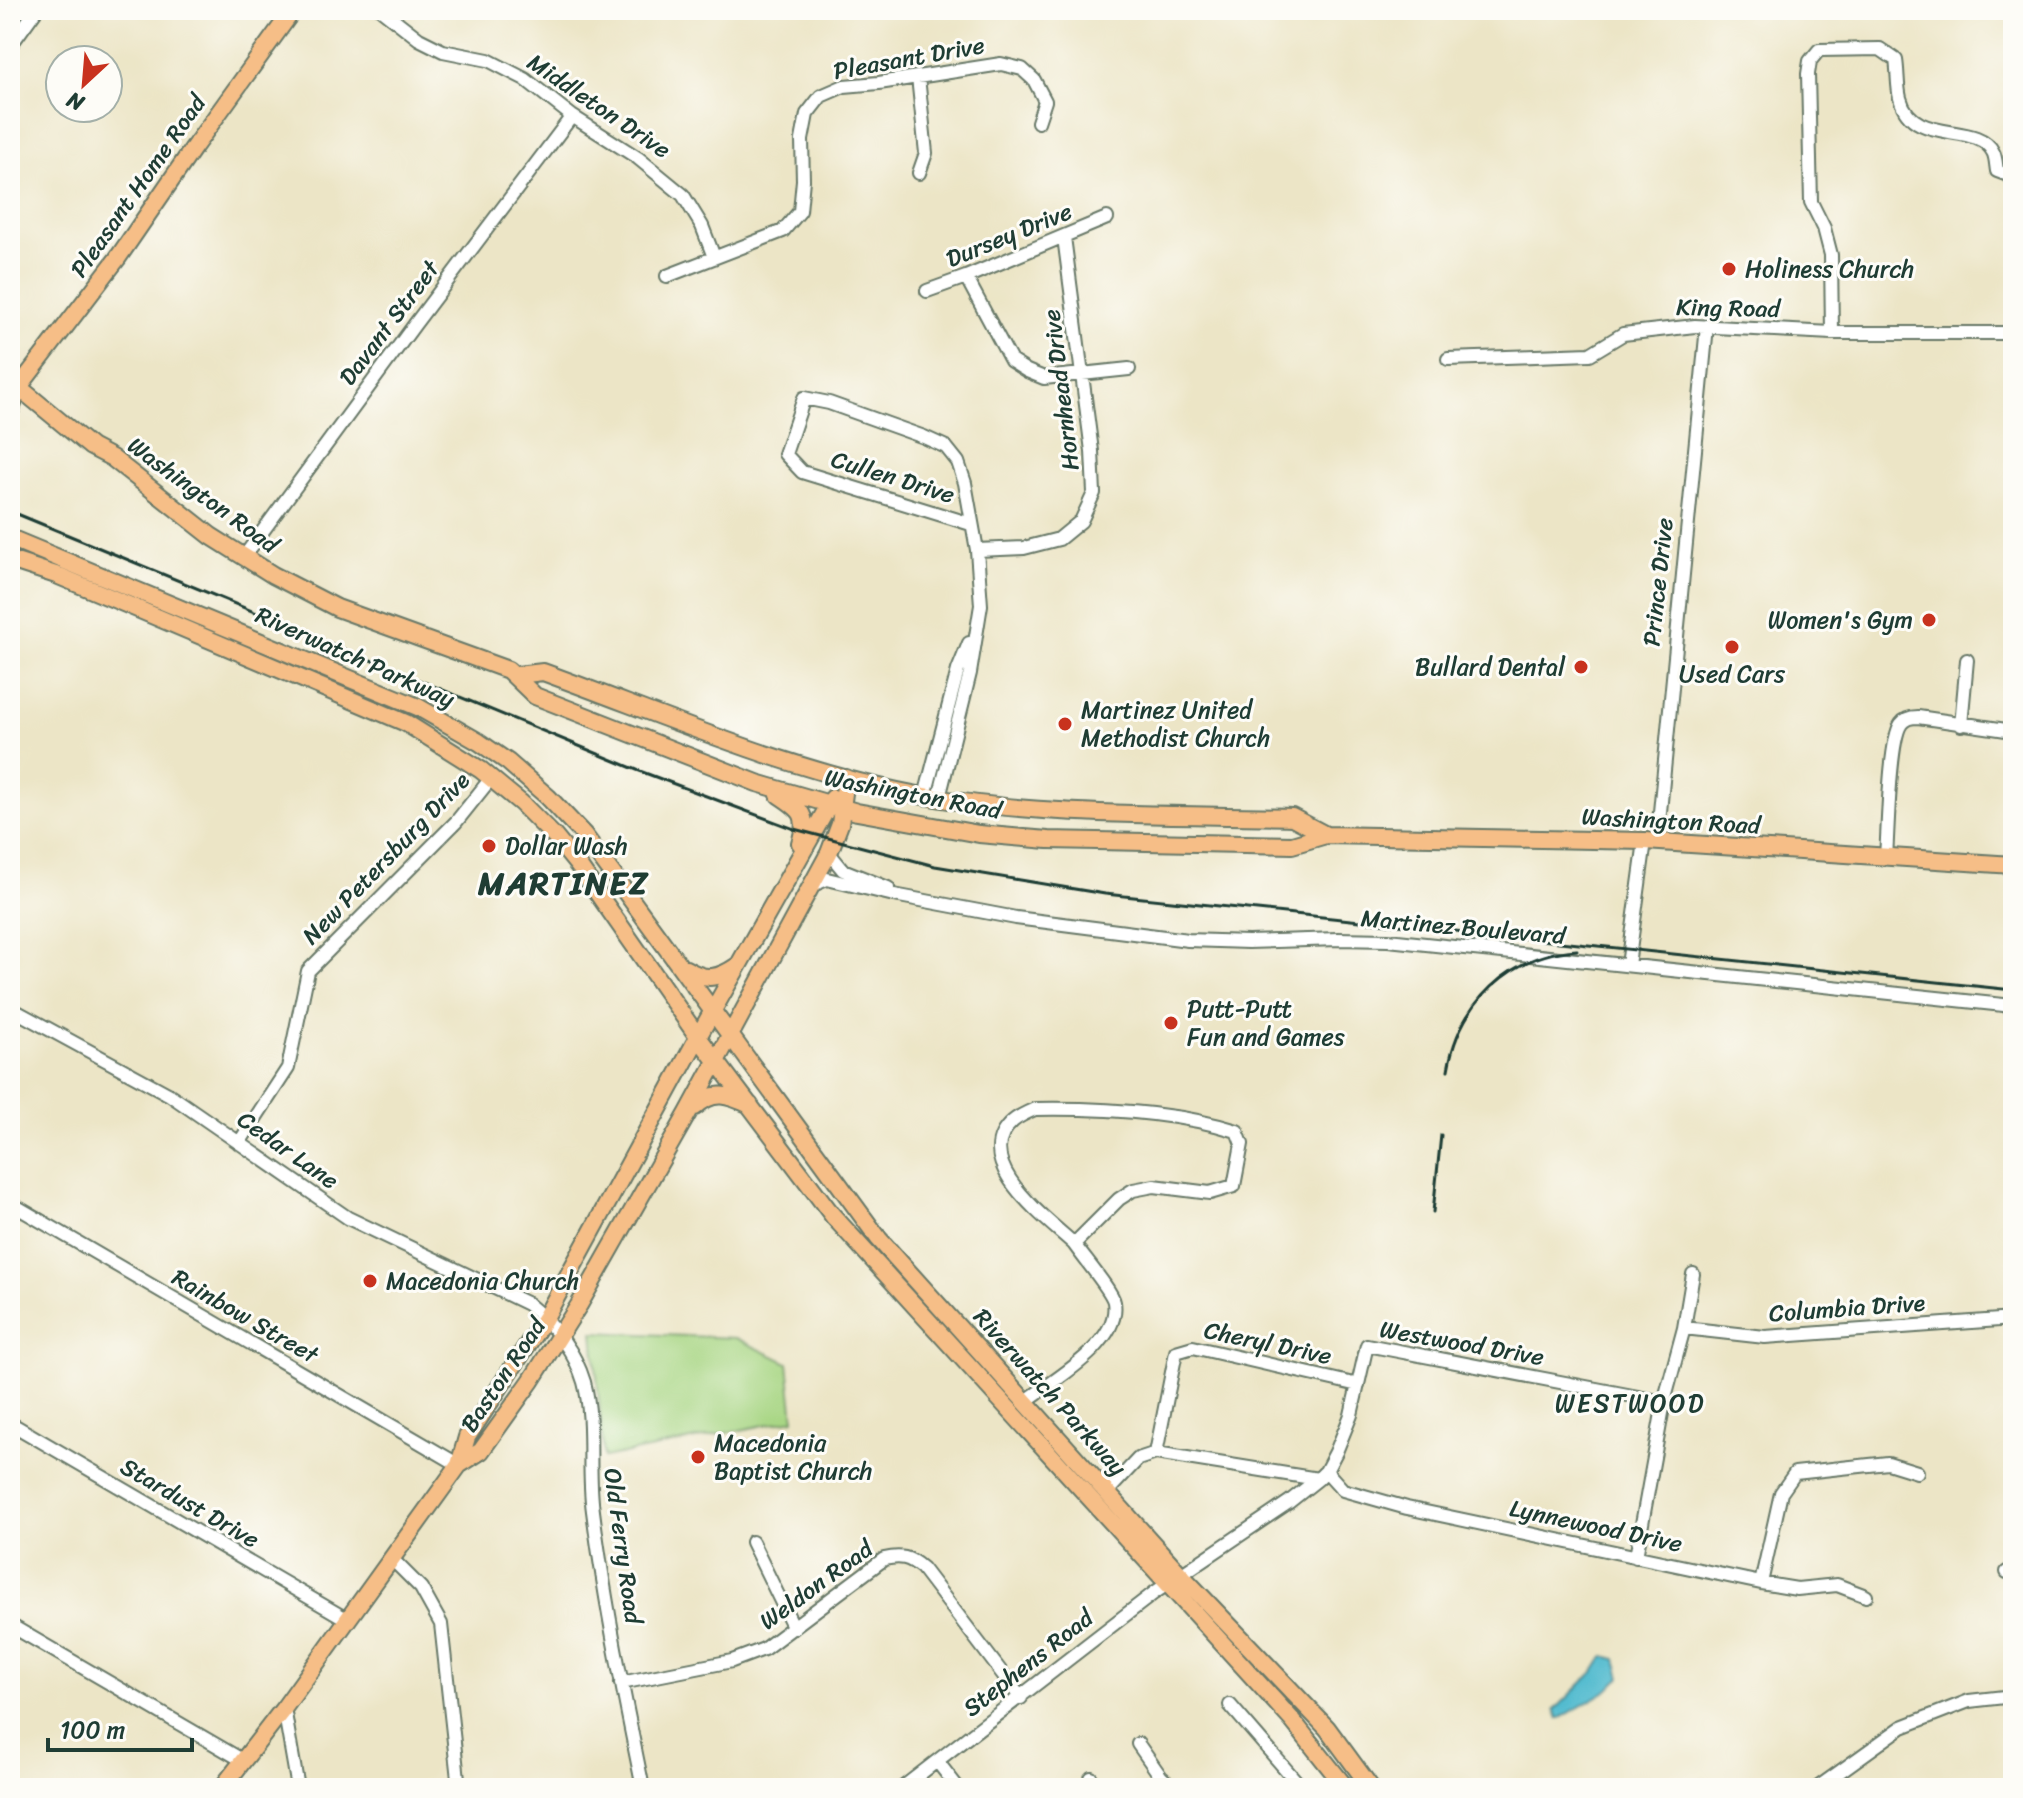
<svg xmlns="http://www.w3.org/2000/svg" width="2023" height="1798" viewBox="0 0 2023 1798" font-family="Sriracha,sans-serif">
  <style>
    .green { fill: #a8d684; stroke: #648a5c; stroke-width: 2 }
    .water { fill: #52bbcf; stroke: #387c82; stroke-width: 2 }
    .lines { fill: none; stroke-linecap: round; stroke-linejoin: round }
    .minor-casing { stroke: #677867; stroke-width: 16 }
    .major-casing { stroke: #677867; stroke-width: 20 }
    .minor { stroke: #fff; stroke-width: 12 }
    .major { stroke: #f6be87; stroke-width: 16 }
    .rail { stroke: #1f3d34; stroke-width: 3 }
    .poi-dot { fill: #c8321e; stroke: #fdfcf7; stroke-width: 3 }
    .labels { text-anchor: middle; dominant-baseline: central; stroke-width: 6; stroke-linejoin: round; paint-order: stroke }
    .street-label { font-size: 24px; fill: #1f3d34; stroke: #fdfcf7 }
    .poi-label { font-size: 24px; fill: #1f3d34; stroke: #fdfcf7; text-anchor: start }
    .neighbourhood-label { font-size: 26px; letter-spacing: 2px; fill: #1f3d34; stroke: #fdfcf7 }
    .district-label { font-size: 32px; font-weight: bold; letter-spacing: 2px; fill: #1f3d34; stroke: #fdfcf7 }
  </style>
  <rect width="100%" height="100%" fill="#fdfcf7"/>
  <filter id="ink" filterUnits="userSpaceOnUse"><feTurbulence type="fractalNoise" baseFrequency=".0125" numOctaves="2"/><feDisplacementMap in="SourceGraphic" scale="16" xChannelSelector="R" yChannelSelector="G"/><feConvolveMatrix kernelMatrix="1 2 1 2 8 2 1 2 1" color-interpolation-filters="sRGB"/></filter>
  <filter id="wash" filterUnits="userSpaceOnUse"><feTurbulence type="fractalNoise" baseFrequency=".006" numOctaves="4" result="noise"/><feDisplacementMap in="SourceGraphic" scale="32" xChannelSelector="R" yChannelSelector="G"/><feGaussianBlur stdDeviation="1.8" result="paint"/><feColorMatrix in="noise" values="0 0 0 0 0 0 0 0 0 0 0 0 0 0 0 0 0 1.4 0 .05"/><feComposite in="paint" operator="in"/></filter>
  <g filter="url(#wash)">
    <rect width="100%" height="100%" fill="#ece5c6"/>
    <!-- green -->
    <path class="green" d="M593,1332l143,6 52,25 6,56 -190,39z"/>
    <!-- water -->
    <path class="water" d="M1604,1656l12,3 5,18 -13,13 -49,29 -4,-9 40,-40z"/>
  </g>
  <g filter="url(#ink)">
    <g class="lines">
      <!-- minor casing -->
      <g class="minor-casing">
        <path id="minor" d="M382,10l37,29 24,12 45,9 37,19 47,37 66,42 45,37 19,31 12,31
          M10,46l26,-36
          M918,77l8,76 -7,20
          M667,276l116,-45 17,-20 3,-31 -1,-40 5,-26 14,-18 23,-10 35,-3 122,-19 21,5 12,11 11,21 -7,21
          M966,277l45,84 16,10 17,7 85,-9
          M927,291l39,-14 141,-59
          M1832,333l-1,-78 -7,-27 -13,-26 -3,-128 2,-13 9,-11 61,-1 16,11c2,12 1,26 4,38 13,49 77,22 93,54 3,5 3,14 4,19l16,6
          M1448,359l142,-5 33,-20 72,-8 137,7h181
          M977,550l47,-2 35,-9 22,-18 13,-28 -2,-42 -28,-214
          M243,558l172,-234 157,-208
          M1961,725l6,-65
          M925,796l33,-126 11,-27
          M939,798l31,-125 11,-68 -4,-55 -12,-67 -7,-21 -12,-15 -22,-10 -95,-34 -25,-5 -19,56 17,18 169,52
          M1657,843l50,-517
          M829,853l14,17 45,18
          M1886,857c2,-25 3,-116 15,-133 4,-6 10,-7 17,-7l95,14
          M811,886l16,-7 67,16 122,23 172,22 60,2 90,-3 50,1 625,66
          M1628,965l17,-124
          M10,1008l160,87 178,123 180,86c26,21 46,45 56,78 11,41 3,87 9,129 12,93 31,185 50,277
          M1035,1109c64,-1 141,3 202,22l5,13 -8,42 -24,7 -56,-7 -21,4 -14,9 -45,45c-27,-25 -107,-83 -61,-123 6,-5 15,-9 22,-12z
          M239,1143l49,-75 20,-97 148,-149 36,-45
          M10,1203l449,262
          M1684,1328l81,9 248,-18
          M1026,1401c29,-22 95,-58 88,-99 -2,-11 -32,-46 -40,-58
          M10,1423l338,197
          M1156,1453l20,-101 17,-5 165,38
          M1326,1471l17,19 64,18 354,75 36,6 40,-4 29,11
          M1108,1491l30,-32 18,-6 162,26
          M752,1542l42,86
          M1636,1557l28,-155 20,-74 9,-54
          M392,1559l29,29 20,36 18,164
          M2007,1572h6
          M1761,1583l20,-90 14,-20 93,-10 29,9
          M10,1625l232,135
          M621,1683l111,-22 32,-12 120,-90c17,-4 25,-2 38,9l99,130
          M1230,1705l72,83
          M284,1708l14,80
          M1138,1744l23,33 12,11
          M937,1761l21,27
          M1091,1778l7,10
          M902,1788l252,-195 135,-91 29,-23 8,-8 10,-19 15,-37 16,-70 297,57
          M1817,1788l85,-61 67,-26 44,-5"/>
      </g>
      <!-- major casing -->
      <g class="major-casing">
        <path id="major" d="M10,380l81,67 21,11 99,78 62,39 64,33 171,62 27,26 222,87 100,29 122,22 69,6 244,5 34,-10 319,6 368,24
          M10,412l9,-25 98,-128 77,-112 99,-137
          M10,538l408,169 61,35 29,20 40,35 36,38 295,404 301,335 147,154 44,60
          M10,560l49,16 74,31 273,116 75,47 40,33 33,33 26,32 118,169 135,179 459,504 54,68
          M517,675l26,-3c127,46 252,102 386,125 120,20 243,17 363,20l34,18
          M779,795c23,15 30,20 21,48
          M686,969c20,12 32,10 51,-3
          M695,1107c19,-18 33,-12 55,-2
          M459,1465l8,-28 78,-119 153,-281 135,-239
          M222,1788l62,-80 175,-243 22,-14 50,-70 48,-76 109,-192 141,-260 11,-29 6,-46"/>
      </g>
      <!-- minor -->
      <use href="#minor" class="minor"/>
      <!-- major -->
      <use href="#major" class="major"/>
      <!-- rail -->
      <path class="rail" d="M10,511l627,259 157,59 141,37 170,28 908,96
        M1448,1070c11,-66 61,-116 129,-120
        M1433,1212l8,-77"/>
    </g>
  </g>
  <!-- markers -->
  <g class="poi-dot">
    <circle cx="1729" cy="269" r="8"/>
    <circle cx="1929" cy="620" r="8"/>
    <circle cx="1732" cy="647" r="8"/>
    <circle cx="1581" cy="667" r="8"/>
    <circle cx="1065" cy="724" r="8"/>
    <circle cx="489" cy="846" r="8"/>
    <circle cx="1171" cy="1023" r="8"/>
    <circle cx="370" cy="1281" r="8"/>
    <circle cx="698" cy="1457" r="8"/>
  </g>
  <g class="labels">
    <!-- street labels -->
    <g class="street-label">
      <text transform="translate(909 58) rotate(-10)">Pleasant Drive</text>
      <text transform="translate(599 106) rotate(34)">Middleton Drive</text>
      <text transform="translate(138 186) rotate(-55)">Pleasant Home Road</text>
      <text transform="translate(1009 235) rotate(-22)">Dursey Drive</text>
      <text transform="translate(1728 308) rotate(1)">King Road</text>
      <text transform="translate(389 323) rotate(-53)">Davant Street</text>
      <text transform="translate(1061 390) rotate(-97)">Hornhead Drive</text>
      <text transform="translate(893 477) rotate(17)">Cullen Drive</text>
      <text transform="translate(203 495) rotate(36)">Washington Road</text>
      <text transform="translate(1658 582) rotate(-84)">Prince Drive</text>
      <text transform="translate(355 657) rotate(24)">Riverwatch Parkway</text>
      <text transform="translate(913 794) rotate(11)">Washington Road</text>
      <text transform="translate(1671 821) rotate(3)">Washington Road</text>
      <text transform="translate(386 858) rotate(-46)">New Petersburg Drive</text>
      <text transform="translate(1463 927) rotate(5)">Martinez Boulevard</text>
      <text transform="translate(288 1150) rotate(35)">Cedar Lane</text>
      <text transform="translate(1847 1308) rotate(-4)">Columbia Drive</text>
      <text transform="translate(245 1316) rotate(30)">Rainbow Street</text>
      <text transform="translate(1268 1343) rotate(12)">Cheryl Drive</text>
      <text transform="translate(1462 1343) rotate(10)">Westwood Drive</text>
      <text transform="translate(503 1375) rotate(-56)">Baston Road</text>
      <text transform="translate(1050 1392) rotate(48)">Riverwatch Parkway</text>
      <text transform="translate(190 1503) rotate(30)">Stardust Drive</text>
      <text transform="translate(1596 1526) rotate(12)">Lynnewood Drive</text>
      <text transform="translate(623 1546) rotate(82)">Old Ferry Road</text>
      <text transform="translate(816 1585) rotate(-36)">Weldon Road</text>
      <text transform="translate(1028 1663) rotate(-38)">Stephens Road</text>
    </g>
    <!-- poi labels -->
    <g class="poi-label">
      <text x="1745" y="269">Holiness Church</text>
      <text x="1913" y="620" text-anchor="end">Women's Gym</text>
      <text x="1565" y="667" text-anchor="end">Bullard Dental</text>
      <text x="1732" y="674" text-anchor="middle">Used Cars</text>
      <text x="1081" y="710">Martinez United<tspan x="1081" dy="28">Methodist Church</tspan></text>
      <text x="505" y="846">Dollar Wash</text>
      <text x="1187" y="1009">Putt-Putt<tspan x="1187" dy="28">Fun and Games</tspan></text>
      <text x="386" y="1281">Macedonia Church</text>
      <text x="714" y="1443">Macedonia<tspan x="714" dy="28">Baptist Church</tspan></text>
    </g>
    <!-- neighbourhood labels -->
    <g class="neighbourhood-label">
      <text x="1630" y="1403">WESTWOOD</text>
    </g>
    <!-- district labels -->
    <g class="district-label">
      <text x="564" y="883">MARTINEZ</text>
    </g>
  </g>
  <!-- margin -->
  <rect width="2023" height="1798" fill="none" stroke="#fdfcf7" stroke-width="40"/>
  <!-- north arrow -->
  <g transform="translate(84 84) rotate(206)"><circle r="38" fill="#fdfcf7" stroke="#a4b0a9" stroke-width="2"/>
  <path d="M0-6L14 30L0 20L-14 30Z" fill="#c8321e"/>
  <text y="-12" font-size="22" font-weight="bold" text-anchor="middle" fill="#1f3d34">N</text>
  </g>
  <!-- scale -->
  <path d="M48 1738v12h144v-12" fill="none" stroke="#1f3d34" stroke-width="4"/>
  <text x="60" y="1738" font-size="24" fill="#1f3d34" stroke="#fdfcf7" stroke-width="6" paint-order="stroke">100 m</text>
</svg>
